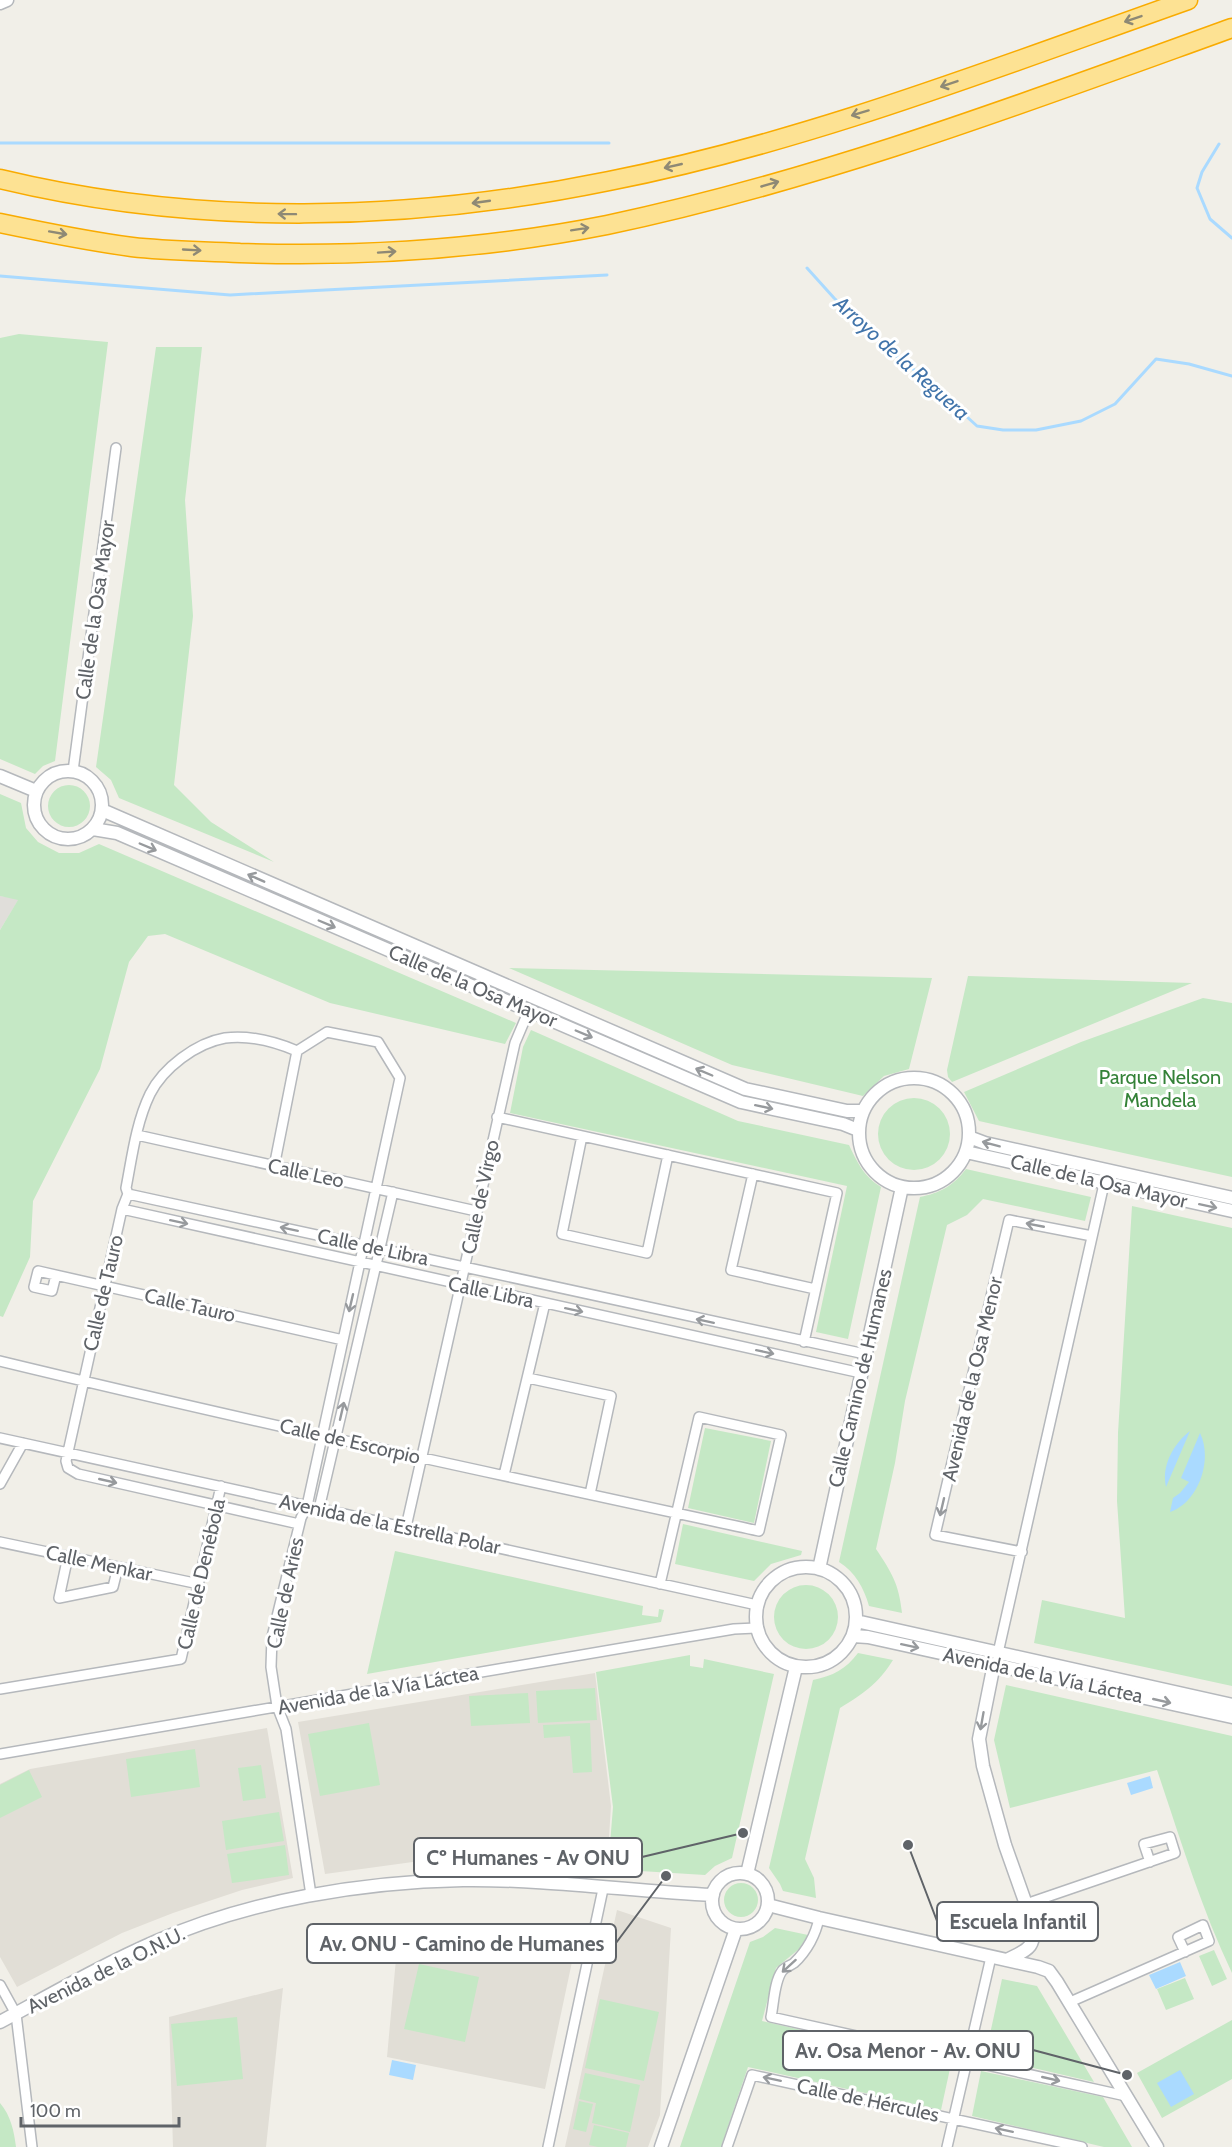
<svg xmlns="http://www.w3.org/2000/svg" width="1232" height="2147" viewBox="0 0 1232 2147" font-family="Cabin,sans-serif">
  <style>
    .industrial { fill: #e0deda }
    .education { fill: #e1ded6 }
    .green { fill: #c5e8c5 }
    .water { fill: #aadaff }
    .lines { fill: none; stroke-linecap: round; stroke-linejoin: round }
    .stream { stroke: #aadaff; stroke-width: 3 }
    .minor-casing { stroke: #b5b8bc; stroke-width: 12 }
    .tertiary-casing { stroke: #b5b8bc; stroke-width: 15 }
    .motorway-casing { stroke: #f9ab00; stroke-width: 21 }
    .minor { stroke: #fff; stroke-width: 9 }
    .tertiary { stroke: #fff; stroke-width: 12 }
    .motorway { stroke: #fde293; stroke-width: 18 }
    .oneway { stroke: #8e8975 }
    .oneway2 { stroke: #979a9d }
    .labels { text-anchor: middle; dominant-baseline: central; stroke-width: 6; stroke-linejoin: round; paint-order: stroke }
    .street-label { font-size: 20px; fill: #5f6368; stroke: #fff }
    .park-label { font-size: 20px; fill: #348238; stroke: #fff }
    .water-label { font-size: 21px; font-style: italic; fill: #4174aa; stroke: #fff }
    .leader { fill: none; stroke: #5f6368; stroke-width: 2 }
    .callout-dot { fill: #5f6368; stroke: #fff; stroke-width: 2 }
    .callout { fill: #fff; stroke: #5f6368; stroke-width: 2 }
    .callout-label { font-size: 21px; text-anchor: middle; font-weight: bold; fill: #5f6368 }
  </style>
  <rect width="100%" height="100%" fill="#f1efe8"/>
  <!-- industrial -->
  <path class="industrial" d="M0,896l19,3 -19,31z"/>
  <!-- education -->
  <path class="education" d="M595,1673l16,133 -4,62 -66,-4 -121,-3 -95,13 -27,-152z
    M267,1728l26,150 -51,12 -69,23 -51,20 -105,54 -17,-30v-173l30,-15z
    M617,1910l54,18 -11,187 -12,32h-83z
    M576,1943l-31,146 -158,-32 9,-98z
    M283,1988l-17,159h-93l-4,-130z"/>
  <!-- green -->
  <path class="green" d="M19,334l89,8 -53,419 -12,5 -8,8 -35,-15v-421z
    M156,347h46l-17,153 8,116 -19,169 37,37 63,40 -155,-64 -8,-18 -15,-13z
    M48 806a21 21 0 1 1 42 0a21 21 0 1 1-42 0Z
    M0,794l21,9 5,25 12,14 21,11h20l20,-9 417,179 -11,21 -175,-41 -165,-69 -17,2 -19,26 -29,107 -67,132 -3,56 -27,60 -3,-1v-386l18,-30 -18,-4z
    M509,968l423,10 -23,91 -25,7 -21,20 -131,-31z
    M968,976l224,7 -240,99 -4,-5 -1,-7z
    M1203,998l29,5v174l-253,-56 -15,-29 117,-50z
    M531,1030l207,91 111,24c8,17 15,32 32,42l-33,152 -32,-7 31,-146 -337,-73 13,-66z
    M878 1134a36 36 0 1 1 72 0a36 36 0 1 1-72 0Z
    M966,1169l125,28 -6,24 -102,-22 -16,16 -20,10 -42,176 -10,62 -19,86c16,24 23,35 26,64l-33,-7c-5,-18 -14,-34 -30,-44l81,-365c20,-4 33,-11 46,-28z
    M1132,1206l100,22v458l-198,-43 8,-43 83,18 -8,-117 1,-68z
    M705,1428l66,13 -17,82 -66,-15z
    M683,1524l119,27 -1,4 -30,9 -17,17 -79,-17z
    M395,1551l248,55 -1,9 16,2 1,-8 5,1 -3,12 -294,52z
    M774 1617a32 32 0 1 1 64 0a32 32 0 1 1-64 0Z
    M858,1653l35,7c-16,25 -29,33 -53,48l-35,151 9,19 2,20 -33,-7 -3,-7 -11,-16 44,-188c20,-4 33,-11 45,-27z
    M690,1655v11l13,2 1,-9 70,15 -42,184 -17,8 -10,9 -97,-6 5,-62 -17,-135z
    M1006,1685l226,51v237c-31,-65 -52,-135 -75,-203l-147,38 -16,-68z
    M595,1688l2,32 -59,3 -2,-32z
    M528,1693l2,30 -59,3 -2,-30z
    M369,1723l11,62 -60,11 -12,-62z
    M590,1723l2,49 -19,1 -3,-37 -26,2 -1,-13z
    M195,1749l5,38 -69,10 -5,-38z
    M261,1765l5,33 -23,3 -5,-33z
    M29,1770l13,27 -42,21v-33z
    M279,1812l5,29 -58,9 -4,-29z
    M285,1845l4,30 -57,8 -5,-29z
    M724 1900a17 17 0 1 1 34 0a17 17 0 1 1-34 0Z
    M775,1928l33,7 -9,14 -23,19 -14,53 189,43 -10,46 -193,-43 -27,80h-41l70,-205 13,-5z
    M1214,1950l13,29 -15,7 -13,-30z
    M419,1964l60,13 -14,65 -61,-13z
    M1185,1978l9,21 -28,11 -9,-21z
    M1002,1979l35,7 57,96 -109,-25z
    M600,1999l59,13 -15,69 -59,-13z
    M237,2017l6,62 -66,7 -6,-62z
    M1232,2020v59l-70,39 -25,-45z
    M981,2071l122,26 29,50h-28l-132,-31z
    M585,2073l55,12 -10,47 -38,-9 4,-20 -17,-4z
    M579,2101l14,3 -7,28 -13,-3z
    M0,2103c11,13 14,28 16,44h-16z
    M594,2125l35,8 -3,14h-28l-9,-2z"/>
  <!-- water -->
  <path class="water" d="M1190,1431l-24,56c-5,-21 8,-44 24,-56z
    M1200,1433c13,26 -1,69 -30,79l3,-14 7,-5 9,-11 -8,-4z
    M1150,1776l3,12 -22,7 -4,-12z
    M1180,1962l6,14 -30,13 -7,-14z
    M392,2060l24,5 -3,15 -24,-5z
    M1180,2070l14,24 -23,13 -14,-24z"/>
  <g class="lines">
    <!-- stream -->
    <path class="stream" d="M0,143h609
      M1219,144l-17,28 -5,16 13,31 22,19
      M807,268l27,30 50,48 39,31 54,49 26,4h33l45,-9 34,-17 41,-45 33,5 43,12
      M0,276l230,19 377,-20"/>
    <!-- minor casing -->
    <g class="minor-casing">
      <path id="minor" d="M73,771l43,-323
        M297,1051l30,-19 51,10 22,36 -93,428 -6,12 -29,119 -1,30 6,39 9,23 25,166
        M297,1051c-21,-9 -48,-16 -72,-13 -29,5 -62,30 -75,56 -14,29 -18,63 -24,94l2,6 -6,15 -56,252 2,7 10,6 221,50
        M497,1117l340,76 -33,149
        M137,1135l339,76
        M582,1136l-20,98 85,19 21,-98
        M274,1167l23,-116
        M753,1174l-22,96 84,19
        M128,1194l737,160
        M122,1209l739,164
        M56,1275l-4,16 -18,-4 4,-16 305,69
        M0,1361c252,61 505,115 759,170l22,-96 -82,-18 -39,167
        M528,1378l83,18 -21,98
        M0,1438l757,167
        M504,1475l41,-172
        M0,1484l23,-41
        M319,1509l74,-317
        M406,1527l109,-484 14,-33
        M0,1542l199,42
        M1022,1552l-87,-17 74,-315 83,16
        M68,1556l-9,42 54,-11 5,-20
        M998,1653l106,-469
        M0,1689l181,-30 40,-173
        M0,1754l734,-125 22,-1
        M1026,1904l149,-51 -5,-16 -26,7 6,18
        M819,1918c-3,16 -12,33 -25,45 -4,3 -9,4 -12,8 -8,11 -8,32 -11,46l355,79
        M0,1985l16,29 16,133
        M1070,2002l139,-61 -6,-16 -25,12 7,15
        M548,2147l55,-258
        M727,2147l25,-72 330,72
        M947,2147l44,-190"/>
    </g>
    <!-- tertiary casing -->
    <g class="tertiary-casing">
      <path id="tertiary" d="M0,3l7,-3
        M34 805a34 34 0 1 1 68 0a34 34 0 1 1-68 0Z
        M0,776l36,15
        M102,810l643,279 102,22h15
        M93,829l24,4 624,269 102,22 15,6
        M859 1133a55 55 0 1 1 110 0a55 55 0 1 1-110 0Z
        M969,1137l16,6 247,55
        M966,1152l266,59
        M756 1617a50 50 0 1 1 100 0a50 50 0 1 1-100 0Z
        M819,1569l83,-382
        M856,1621l376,84
        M853,1636l15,1 364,80
        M994,1664l-15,75 4,27 22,79 28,79c3,25 -7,26 -26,36
        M712 1901a28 28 0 1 1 56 0a28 28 0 1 1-56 0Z
        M747,1874l49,-207
        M768,1905l51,13 219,49 11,4 8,11 100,165
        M0,2022c52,-28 104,-58 157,-81 93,-41 205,-59 306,-61 83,-1 167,11 250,15
        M661,2147l75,-218"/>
    </g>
    <!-- motorway casing -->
    <g class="motorway-casing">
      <path id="motorway" d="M0,179c199,48 409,43 609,2 198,-39 389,-114 579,-181
        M0,223c43,9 88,18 132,24 35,4 72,4 108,6 122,4 246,-4 367,-28 214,-45 420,-123 625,-197"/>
    </g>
    <!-- minor -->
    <use href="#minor" class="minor"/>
    <!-- tertiary -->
    <use href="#tertiary" class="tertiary"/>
    <!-- motorway -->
    <use href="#motorway" class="motorway"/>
  </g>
  <!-- one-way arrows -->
  <defs><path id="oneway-shaft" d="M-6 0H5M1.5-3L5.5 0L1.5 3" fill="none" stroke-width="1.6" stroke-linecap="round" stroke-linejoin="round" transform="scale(1.5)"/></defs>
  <g class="oneway">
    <use href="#oneway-shaft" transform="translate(1133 19) rotate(161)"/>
    <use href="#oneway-shaft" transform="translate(949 84) rotate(161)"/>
    <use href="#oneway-shaft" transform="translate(860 113) rotate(163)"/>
    <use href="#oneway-shaft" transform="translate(673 166) rotate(167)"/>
    <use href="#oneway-shaft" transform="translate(770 184) rotate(-16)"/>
    <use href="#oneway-shaft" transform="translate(481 202) rotate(172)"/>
    <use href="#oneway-shaft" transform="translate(287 214) rotate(-179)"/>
    <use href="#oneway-shaft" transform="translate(580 229) rotate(-9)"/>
    <use href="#oneway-shaft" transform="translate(58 233) rotate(10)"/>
    <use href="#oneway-shaft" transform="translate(192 250) rotate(3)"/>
    <use href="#oneway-shaft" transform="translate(387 252) rotate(-4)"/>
  </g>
  <g class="oneway2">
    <use href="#oneway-shaft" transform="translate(148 847) rotate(23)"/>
    <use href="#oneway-shaft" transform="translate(256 878) rotate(-156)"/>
    <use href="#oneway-shaft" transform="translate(327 924) rotate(23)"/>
    <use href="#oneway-shaft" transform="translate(584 1034) rotate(23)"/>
    <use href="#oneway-shaft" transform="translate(704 1072) rotate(-157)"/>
    <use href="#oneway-shaft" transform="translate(764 1107) rotate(12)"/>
    <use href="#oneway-shaft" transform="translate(991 1144) rotate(-165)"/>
    <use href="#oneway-shaft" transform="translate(1208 1206) rotate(12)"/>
    <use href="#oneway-shaft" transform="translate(179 1222) rotate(12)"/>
    <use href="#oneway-shaft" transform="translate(1035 1225) rotate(-169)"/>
    <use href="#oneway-shaft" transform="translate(289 1229) rotate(-168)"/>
    <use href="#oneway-shaft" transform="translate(351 1303) rotate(103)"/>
    <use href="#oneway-shaft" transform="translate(574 1310) rotate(12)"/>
    <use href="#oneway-shaft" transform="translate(705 1321) rotate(-168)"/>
    <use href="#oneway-shaft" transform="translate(765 1352) rotate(12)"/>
    <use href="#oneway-shaft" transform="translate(342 1411) rotate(-77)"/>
    <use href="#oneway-shaft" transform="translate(108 1481) rotate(13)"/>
    <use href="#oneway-shaft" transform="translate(942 1507) rotate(103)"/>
    <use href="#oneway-shaft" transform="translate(910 1646) rotate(12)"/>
    <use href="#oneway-shaft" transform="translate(1162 1701) rotate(13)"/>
    <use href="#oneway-shaft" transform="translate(982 1721) rotate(100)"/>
    <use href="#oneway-shaft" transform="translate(789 1966) rotate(138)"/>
    <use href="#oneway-shaft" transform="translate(772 2079) rotate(-168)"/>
    <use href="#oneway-shaft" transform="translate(1051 2079) rotate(13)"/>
    <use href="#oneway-shaft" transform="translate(1004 2130) rotate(-168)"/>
  </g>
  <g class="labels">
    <!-- street labels -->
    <g class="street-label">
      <text transform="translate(95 610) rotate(-82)">Calle de la Osa Mayor</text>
      <text transform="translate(473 986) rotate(23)">Calle de la Osa Mayor</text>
      <text transform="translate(306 1173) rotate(12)">Calle Leo</text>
      <text transform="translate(1099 1181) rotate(13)">Calle de la Osa Mayor</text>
      <text transform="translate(480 1197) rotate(-78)">Calle de Virgo</text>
      <text transform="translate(373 1247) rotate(12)">Calle de Libra</text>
      <text transform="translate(491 1292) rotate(12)">Calle Libra</text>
      <text transform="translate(103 1293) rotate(-77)">Calle de Tauro</text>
      <text transform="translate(190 1305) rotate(13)">Calle Tauro</text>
      <text transform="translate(860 1378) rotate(-77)">Calle Camino de Humanes</text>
      <text transform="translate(972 1379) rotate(-77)">Avenida de la Osa Menor</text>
      <text transform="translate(350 1441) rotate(13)">Calle de Escorpio</text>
      <text transform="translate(390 1524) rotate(12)">Avenida de la Estrella Polar</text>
      <text transform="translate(99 1563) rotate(12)">Calle Menkar</text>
      <text transform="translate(201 1574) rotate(-77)">Calle de Denébola</text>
      <text transform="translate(285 1593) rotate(-78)">Calle de Aries</text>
      <text transform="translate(1043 1675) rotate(12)">Avenida de la Vía Láctea</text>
      <text transform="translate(378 1690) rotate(-10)">Avenida de la Vía Láctea</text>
      <text transform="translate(106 1970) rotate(-26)">Avenida de la O.N.U.</text>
      <text transform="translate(868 2100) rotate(12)">Calle de Hércules</text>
    </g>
    <!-- park labels -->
    <g class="park-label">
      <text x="1160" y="1077">Parque Nelson<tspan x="1160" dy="23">Mandela</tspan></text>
    </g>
    <!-- water labels -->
    <g class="water-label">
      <text transform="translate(902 358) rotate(42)">Arroyo de la Reguera</text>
    </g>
  </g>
  <!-- callouts -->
  <path class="leader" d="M743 1833L642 1857M908 1845L937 1921M666 1876L616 1943M1127 2075L1033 2050"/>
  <g class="callout-dot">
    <circle cx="743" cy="1833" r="6"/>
    <circle cx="908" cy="1845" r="6"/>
    <circle cx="666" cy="1876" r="6"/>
    <circle cx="1127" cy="2075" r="6"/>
  </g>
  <g class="callout">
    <rect x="414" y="1838" width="228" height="39" rx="6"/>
    <rect x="937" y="1902" width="161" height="39" rx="6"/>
    <rect x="307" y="1924" width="309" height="39" rx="6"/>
    <rect x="783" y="2031" width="250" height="39" rx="6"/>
  </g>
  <g class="callout-label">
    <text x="528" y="1865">Cº Humanes - Av ONU</text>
    <text x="1018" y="1929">Escuela Infantil</text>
    <text x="462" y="1951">Av. ONU - Camino de Humanes</text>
    <text x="908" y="2058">Av. Osa Menor - Av. ONU</text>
  </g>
  <!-- scale -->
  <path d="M21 2117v9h158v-9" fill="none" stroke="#5f6368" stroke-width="3"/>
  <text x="30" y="2117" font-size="18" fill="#5f6368" stroke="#ffffff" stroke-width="4.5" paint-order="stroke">100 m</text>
</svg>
